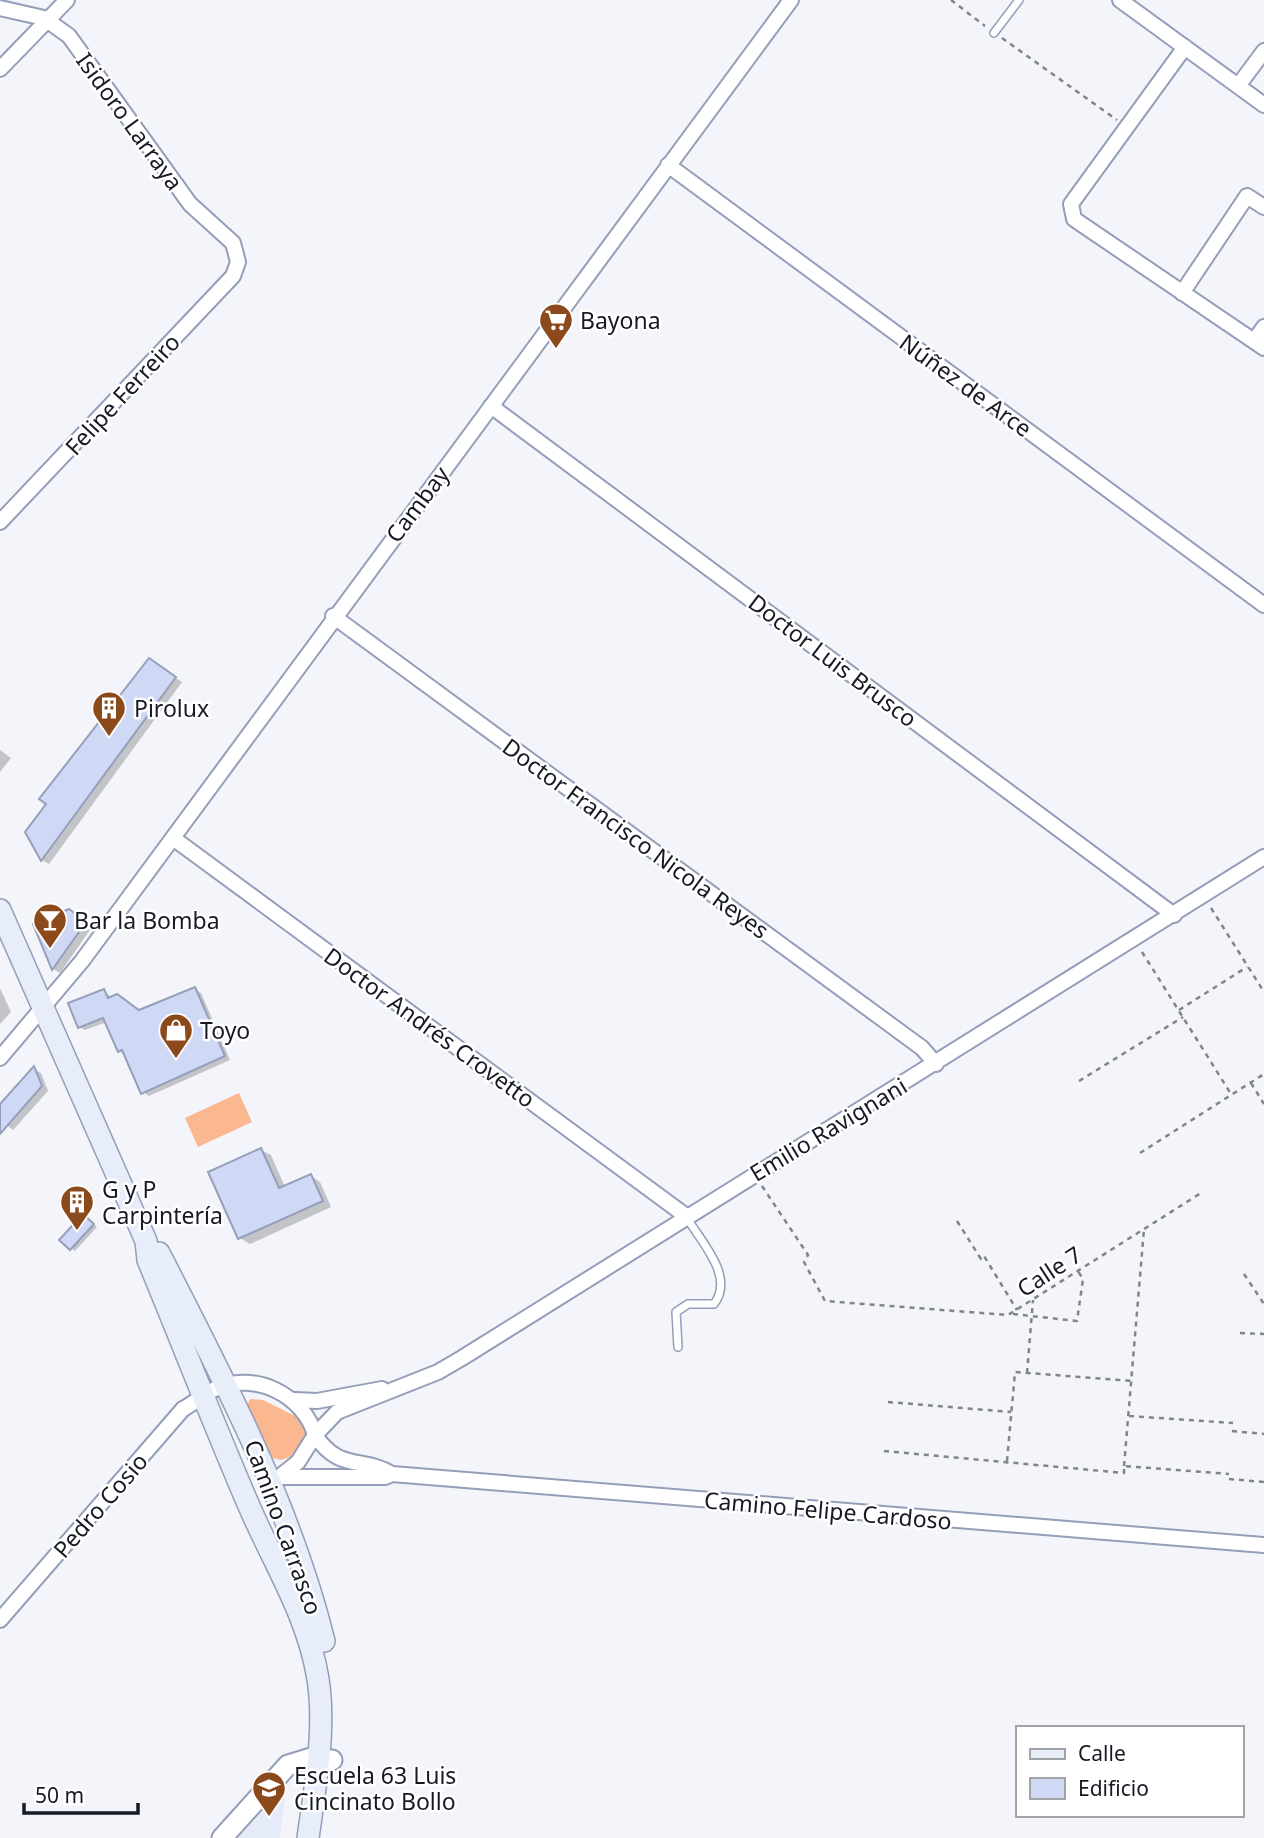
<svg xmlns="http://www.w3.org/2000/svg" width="1264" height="1838" viewBox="0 0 1264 1838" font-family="'Noto Sans',sans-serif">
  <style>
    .built { fill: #e5ebf9 }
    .green { fill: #fbb790 }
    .shadow { fill: #0003 }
    .building { fill: #cfd9f5; stroke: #969fb9; stroke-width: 2 }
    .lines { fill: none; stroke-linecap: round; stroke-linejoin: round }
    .service-casing { stroke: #959eb9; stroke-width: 10 }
    .minor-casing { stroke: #959eb9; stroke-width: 18 }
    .tertiary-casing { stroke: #959eb9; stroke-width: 23 }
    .secondary-casing { stroke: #959eb9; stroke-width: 24 }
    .path { stroke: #82848c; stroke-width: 2.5; stroke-dasharray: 5 5; stroke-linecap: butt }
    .service { stroke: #fff; stroke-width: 7 }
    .minor { stroke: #fff; stroke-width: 14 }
    .tertiary { stroke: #fff; stroke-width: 19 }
    .secondary { stroke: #e8edfa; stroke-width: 21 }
    .labels { text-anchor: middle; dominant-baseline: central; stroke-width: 5; stroke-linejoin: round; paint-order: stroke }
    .street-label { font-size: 23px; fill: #171a24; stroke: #fff }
    .poi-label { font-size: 23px; fill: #171a24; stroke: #fff; text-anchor: start }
  </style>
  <rect width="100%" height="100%" fill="#f3f5fb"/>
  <!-- built -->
  <path class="built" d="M277,1794l8,4 -5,40h-42z"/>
  <!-- green -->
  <path class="green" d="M239,1093l13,29 -54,25 -13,-29z
    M250,1399l13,1 36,18 7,17 -10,20 -15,5 -12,-3 -22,-52z"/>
  <!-- shadow -->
  <path class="shadow" d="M157,665l25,17 -133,182 -7,-4 -15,-28z
    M0,750l11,8 -11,14z
    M77,916l15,11 -32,46 -7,-4 -18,-44z
    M0,988l11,24 -11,12z
    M195,989l6,4 29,67 -81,36 -6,-4 -17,-37 -7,-4 -12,-29 -22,8 -6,-3 25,-36 8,7 28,14z
    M34,1069l7,4 7,18 -35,39 -13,-10v-13z
    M261,1150l10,5 14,32 26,-11 9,6 11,25 -81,37 -10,-6z
    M88,1219l9,8 -22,24 -4,-3z"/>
  <!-- building -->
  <path class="building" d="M149,658l27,19 -135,184 -16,-29 21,-28 -7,-5z
    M69,909l17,13 -34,48 -19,-46z
    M195,987l30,69 -84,38 -19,-44 -4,2 -15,-34 -25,10 -10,-25 36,-14 4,9 9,-4 22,16z
    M34,1066l8,20 -42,48v-30z
    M261,1148l18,40 32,-14 12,27 -85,38 -30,-67z
    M83,1214l11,10 -24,26 -11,-10z"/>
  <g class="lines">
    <!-- service casing -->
    <g class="service-casing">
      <path id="service" d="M994,33l25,-33
        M678,1347l-2,-35 12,-8h26c21,-27 -12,-61 -27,-86"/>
    </g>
    <!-- minor casing -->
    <g class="minor-casing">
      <path id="minor" d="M1120,0l144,105
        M0,8l44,10 25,18 121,168 43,39 5,19 -5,14 -233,246
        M1185,47l-114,157 3,15 190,129
        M0,69l67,-69
        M1238,86l26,-35
        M668,165l596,440
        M1182,293l65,-97 17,11
        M1254,341l10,-14
        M491,406l683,509
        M333,616l589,432 14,16
        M173,838l513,378
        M0,1058l82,-97 709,-961
        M295,1400l22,1 65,-12
        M392,1474c-30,-18 -53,-2 -77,-39l22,-23 101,-40 24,-14 802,-501
        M279,1477h106l7,-3 872,71
        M0,1620l183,-211c11,-6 21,-15 32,-20 40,-19 89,7 100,46l-17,27 -20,16"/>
    </g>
    <!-- tertiary casing -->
    <g class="tertiary-casing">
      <path id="tertiary" d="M222,1838l66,-73 23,-7 21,2"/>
    </g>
    <!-- secondary casing -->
    <g class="secondary-casing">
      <path id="secondary" d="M0,910l146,331 2,19c34,82 66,165 101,246 25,58 59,110 69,173 8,52 -3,107 -10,159
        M159,1253c64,125 131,251 165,388"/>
    </g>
    <!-- path -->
    <path class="path" d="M951,0l34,26
      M1002,38l115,82
      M1211,908l53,84
      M1142,952l89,142
      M1179,1010l68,-43
      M1079,1081l104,-64
      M1251,1083l13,21
      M1140,1153l124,-79
      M762,1186l46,69 -4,7 21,39 183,14 193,-122
      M957,1221l24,38 3,-3 33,54
      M1244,1274l20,30
      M1013,1314l64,7 6,-42 -5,-8
      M1240,1333l24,1
      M1027,1373l6,-73
      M888,1402l123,10
      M1129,1416l104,7
      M1232,1431l32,3
      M884,1451l240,22v-7l105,8
      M1007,1461l8,-89 117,9
      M1124,1466l20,-237
      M1229,1479l35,3"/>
    <!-- service -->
    <use href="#service" class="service"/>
    <!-- minor -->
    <use href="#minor" class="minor"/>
    <!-- tertiary -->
    <use href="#tertiary" class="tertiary"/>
    <!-- secondary -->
    <use href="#secondary" class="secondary"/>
  </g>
  <!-- icons -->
  <defs>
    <g id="supermarket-pin" transform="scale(1.75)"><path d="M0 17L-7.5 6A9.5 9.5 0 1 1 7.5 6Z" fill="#8c491c" stroke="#fff"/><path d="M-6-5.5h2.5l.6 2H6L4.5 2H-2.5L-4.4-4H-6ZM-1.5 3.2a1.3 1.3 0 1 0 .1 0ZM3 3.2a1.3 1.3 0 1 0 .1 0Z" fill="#fff"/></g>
    <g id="building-pin" transform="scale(1.75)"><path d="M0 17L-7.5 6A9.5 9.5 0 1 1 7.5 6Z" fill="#8c491c" stroke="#fff"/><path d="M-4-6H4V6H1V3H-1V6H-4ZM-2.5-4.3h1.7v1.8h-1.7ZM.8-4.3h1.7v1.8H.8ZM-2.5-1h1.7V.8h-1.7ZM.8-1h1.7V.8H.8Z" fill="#fff"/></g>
    <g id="bar-pin" transform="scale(1.75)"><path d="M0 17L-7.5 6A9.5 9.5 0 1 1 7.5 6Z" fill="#8c491c" stroke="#fff"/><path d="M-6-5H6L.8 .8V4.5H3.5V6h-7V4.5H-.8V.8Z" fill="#fff"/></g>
    <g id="shop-pin" transform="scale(1.75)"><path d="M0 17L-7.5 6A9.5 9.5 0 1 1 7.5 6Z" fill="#8c491c" stroke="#fff"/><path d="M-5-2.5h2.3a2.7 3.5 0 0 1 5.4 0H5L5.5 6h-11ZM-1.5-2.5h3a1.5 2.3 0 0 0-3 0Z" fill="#fff"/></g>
    <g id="school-pin" transform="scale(1.75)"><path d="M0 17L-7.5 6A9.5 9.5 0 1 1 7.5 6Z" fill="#8c491c" stroke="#fff"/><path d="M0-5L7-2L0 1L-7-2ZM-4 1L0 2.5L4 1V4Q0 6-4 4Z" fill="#fff"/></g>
  </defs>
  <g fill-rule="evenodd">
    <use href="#supermarket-pin" x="556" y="320"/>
    <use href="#building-pin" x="109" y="708"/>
    <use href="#bar-pin" x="50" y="920"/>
    <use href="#shop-pin" x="176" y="1030"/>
    <use href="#building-pin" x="77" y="1202"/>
    <use href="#school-pin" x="269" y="1788"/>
  </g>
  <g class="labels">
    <!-- street labels -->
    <g class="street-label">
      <text transform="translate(130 121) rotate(54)">Isidoro Larraya</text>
      <text transform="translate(966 385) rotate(36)">Núñez de Arce</text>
      <text transform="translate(122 394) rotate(-47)">Felipe Ferreiro</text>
      <text transform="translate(417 504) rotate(-53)">Cambay</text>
      <text transform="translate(833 660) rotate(37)">Doctor Luis Brusco</text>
      <text transform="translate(636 838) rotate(36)">Doctor Francisco Nicola Reyes</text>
      <text transform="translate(430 1027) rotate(36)">Doctor Andrés Crovetto</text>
      <text transform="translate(828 1129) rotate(-31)">Emilio Ravignani</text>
      <text transform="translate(1049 1271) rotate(-33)">Calle 7</text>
      <text transform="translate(100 1505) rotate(-49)">Pedro Cosio</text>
      <text transform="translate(828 1510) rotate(5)">Camino Felipe Cardoso</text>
      <text transform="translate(284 1527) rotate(70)">Camino Carrasco</text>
    </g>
    <!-- poi labels -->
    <g class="poi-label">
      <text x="580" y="320">Bayona</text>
      <text x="134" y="708">Pirolux</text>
      <text x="74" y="920">Bar la Bomba</text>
      <text x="200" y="1030">Toyo</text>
      <text x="102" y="1189">G y P<tspan x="102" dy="26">Carpintería</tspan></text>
      <text x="294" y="1775">Escuela 63 Luis<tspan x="294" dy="26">Cincinato Bollo</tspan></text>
    </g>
  </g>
  <!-- legend -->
  <rect x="1016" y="1726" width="228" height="91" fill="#ffffff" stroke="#a2a3a7" stroke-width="2"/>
  <rect x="1030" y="1749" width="35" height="10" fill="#e8edfa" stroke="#a2a3a7" stroke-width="2"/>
  <text x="1078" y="1761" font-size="21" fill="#171a24">Calle</text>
  <rect x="1030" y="1778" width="35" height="21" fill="#cfd9f5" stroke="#a2a3a7" stroke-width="2"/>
  <text x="1078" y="1796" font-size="21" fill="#171a24">Edificio</text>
  <!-- scale -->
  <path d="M24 1803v10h114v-10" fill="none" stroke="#171a24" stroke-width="3.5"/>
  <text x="35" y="1803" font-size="21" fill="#171a24" stroke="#ffffff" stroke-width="5" paint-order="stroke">50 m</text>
</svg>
